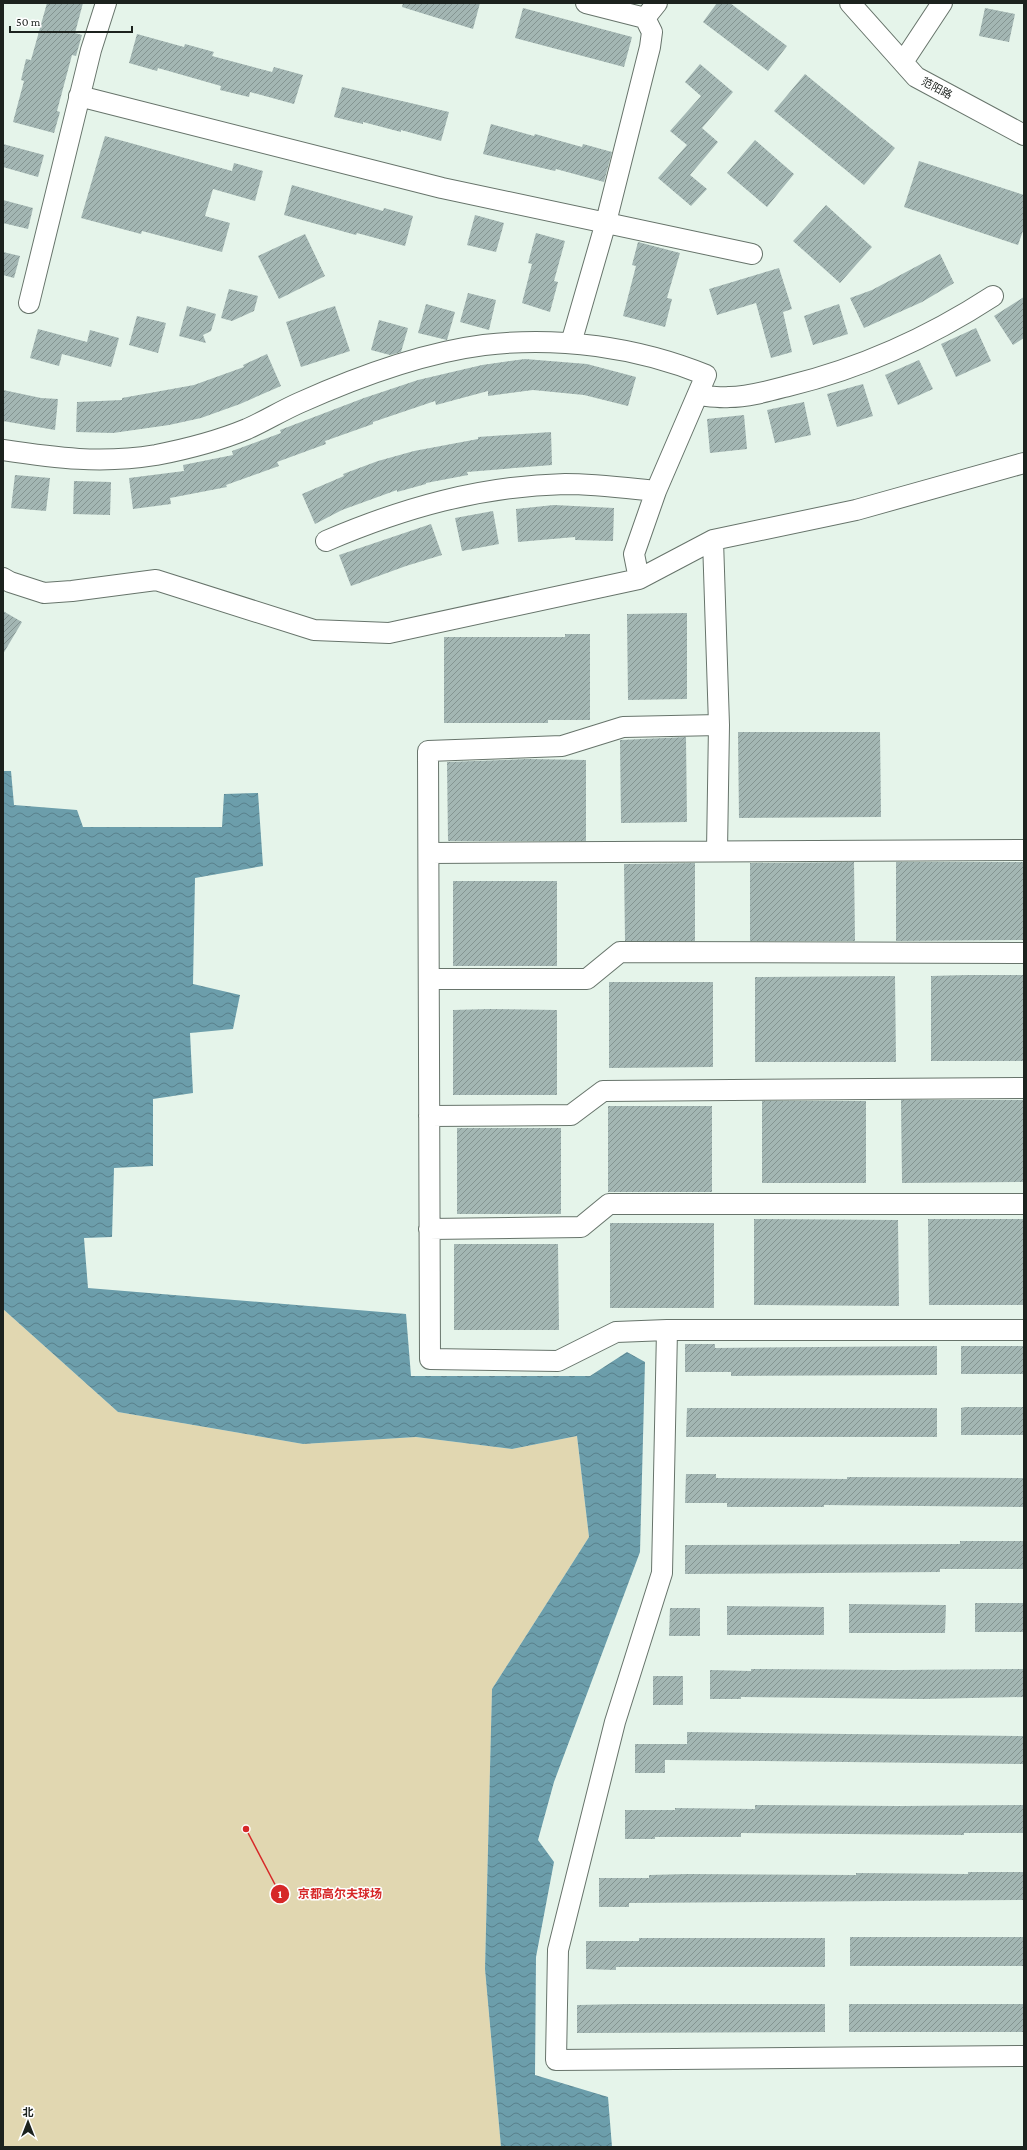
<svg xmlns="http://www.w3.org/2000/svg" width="1027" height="2150" viewBox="0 0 1027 2150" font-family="'Crimson Pro','Noto Sans SC',serif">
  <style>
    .green { fill: #e1d7b1 }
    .water { fill: url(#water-waves) }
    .building { fill: url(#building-hatch) }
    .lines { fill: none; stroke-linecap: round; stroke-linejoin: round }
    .minor-casing { stroke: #67746b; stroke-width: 22 }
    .minor { stroke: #fff; stroke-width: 20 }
    .labels { text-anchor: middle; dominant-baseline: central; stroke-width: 3; stroke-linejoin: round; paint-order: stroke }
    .street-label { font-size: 11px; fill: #1c221e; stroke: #fff }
    .leader { fill: none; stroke: #d62828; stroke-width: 1.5 }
    .callout-dot { fill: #d62828; stroke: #fff; stroke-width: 1.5 }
    .mark-label { font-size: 12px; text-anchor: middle; font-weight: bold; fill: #fff }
    .callout-label { font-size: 12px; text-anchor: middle; font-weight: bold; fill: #d62828; stroke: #fff; stroke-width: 3; stroke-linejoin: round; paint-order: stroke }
  </style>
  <defs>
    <pattern id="water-waves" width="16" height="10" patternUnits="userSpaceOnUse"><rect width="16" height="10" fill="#6c9eab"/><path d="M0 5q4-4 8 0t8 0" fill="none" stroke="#58808b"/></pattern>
    <pattern id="building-hatch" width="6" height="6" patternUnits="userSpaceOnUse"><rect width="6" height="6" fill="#a3b6b3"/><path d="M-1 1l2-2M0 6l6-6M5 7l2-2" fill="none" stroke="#849491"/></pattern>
  </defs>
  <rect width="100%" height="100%" fill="#e5f4ea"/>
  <!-- green -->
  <path class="green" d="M3,1309l115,103 185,32 113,-7 96,12 65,-13 12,101 -97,152 -7,280 16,178h-498z"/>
  <!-- water -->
  <path class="water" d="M3,771h8l3,34 63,5 6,17h139l2,-33 34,-1 5,73 -68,12 -2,106 47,11 -7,34 -43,4 3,60 -40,6v67l-39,2 -2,69 -28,1 4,50 318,26 5,62h179l37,-24 18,10 -5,190 -86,230 -16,58 16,22 -18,95 -1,118 73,22 4,50h-111l-16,-178 7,-280 97,-152 -12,-101 -65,13 -96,-12 -113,7 -185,-32 -115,-103z"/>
  <!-- building -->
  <path class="building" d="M47,3h36l-8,30 7,2 -6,21 -4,-1 -15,56 3,1 -6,21 -41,-11 11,-41 -3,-1 5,-21 5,1z
    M403,3h77l-7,26 -71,-22z
    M717,3h13l57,43 -19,25 -65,-49z
    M523,8l109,29 -8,30 -109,-29z
    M985,8l30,6 -6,28 -30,-6z
    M137,34l47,13 1,-3 29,8 -2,4 60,16 2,-5 29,8 -9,29 -44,-12 -1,5 -29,-7 1,-4 -63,-18 -1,3 -28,-8z
    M700,64l33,28 -31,36 16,14 -28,33 17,14 -16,17 -33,-28 29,-33 -17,-14 31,-35 -16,-14z
    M805,74l90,74 -31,37 -90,-74z
    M342,87l107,25 -8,29 -40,-11v2l-38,-10v2l-29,-7z
    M491,124l43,12 1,-2 47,13 1,-3 29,8 -8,30 -48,-13 -1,2 -72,-17z
    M105,136l127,35 2,-8 29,8 -8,30 -42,-12 -8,27 25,7 -8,29 -80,-21 -1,3 -60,-16z
    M755,140l39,34 -27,33 -40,-34z
    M3,144l41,11 -6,22 -35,-10z
    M919,161l105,34v33l-6,17 -114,-38z
    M292,185l91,26 1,-3 29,8 -8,30 -48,-13 -1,2 -72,-20z
    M3,200l30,8 -5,21 -25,-6z
    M826,205l46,42 -32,36 -47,-42z
    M475,215l29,8 -8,29 -29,-7z
    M536,233l29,8 -11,40 4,1 -8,30 -28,-9 10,-39 -4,-1z
    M305,234l20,42 -46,23 -21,-43z
    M638,242l42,11 -13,45 5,1 -7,28 -42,-11 13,-50 -4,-1z
    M3,252l17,4 -6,22 -11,-3z
    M940,254l14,29 -32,19 -58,26 -14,-30 22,-8z
    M779,268l13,41 -9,3 9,40 -21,6 -15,-55 -39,12 -8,-26z
    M229,289l29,7 -4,15 -22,10 -11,-3z
    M468,293l28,7 -7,30 -29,-8z
    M1024,297v41l-11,7 -19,-29z
    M426,304l29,8 -8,28 -29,-7z
    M839,304l9,30 -35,11 -9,-29z
    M187,306l29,8 -5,17 -8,4 3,8 -27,-7z
    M335,306l15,45 -49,16 -15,-45z
    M137,316l29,7 -8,30 -29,-8z
    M379,320l29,8 -7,24 -11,3 -19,-5z
    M976,328l15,33 -35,16 -15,-33z
    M38,329l49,13 3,-12 29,8 -8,29 -49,-13 -3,12 -29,-8z
    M267,354l14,32 -41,18 -39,14 -32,7 -56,8 -37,-1 1,-30 45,-2v-2l72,-13 50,-18 -1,-2z
    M525,359l62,5 49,13 -8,29 -44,-11 -51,-5 -45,6v-5l-52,14 -1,-4 -62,21v2l-48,17 1,3 -49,18 2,4 -53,19 1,2 -57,11 1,6 -38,5 -4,-31 55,-7 -1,-6 50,-10 -1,-4 49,-18 -1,-3 84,-32 54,-18 64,-15z
    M919,360l14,29 -35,16 -13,-30z
    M863,384l10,32 -36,11 -10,-33z
    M3,390l38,8 17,1 -3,31 -52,-9z
    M804,402l7,33 -36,8 -8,-33z
    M744,415l3,34 -37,4 -3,-34z
    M551,432l1,33 -85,7 1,3 -42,8v1l-29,8v-2l-55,20 -27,14 -13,-30 42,-18 -1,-2 35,-13 36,-10 64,-12v-2z
    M15,475l35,3 -4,33 -35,-3z
    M74,481l37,1 -1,33 -37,-1z
    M554,505l60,3 -1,33 -38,-1v-3l-57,5 -2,-33z
    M493,511l6,33 -37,7 -7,-33z
    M431,524l11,31 -36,11 -55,20 -12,-31z
    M3,611l19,11 -19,32z
    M687,613v86l-59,1 -1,-86z
    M565,634h25v86h-42v3h-104v-86h121z
    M738,732h142l1,85 -142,1z
    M686,737l1,85 -66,1 -1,-83z
    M527,759l59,1v81h-138l-1,-79z
    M854,862l1,79h-105v-78z
    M896,862h128v78l-128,1z
    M695,863v78h-70l-1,-77z
    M453,881h104v85h-104z
    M967,975h57v86h-93v-85z
    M895,976l1,86h-141v-85z
    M609,982h104v85l-104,1z
    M489,1009l68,1v85h-104v-85z
    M901,1100h123v82l-122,1z
    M762,1101h104v82h-104z
    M608,1106h104v86h-104z
    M457,1128h104v86h-104z
    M754,1219l144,1 1,86 -145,-1z
    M928,1219h96v86h-95z
    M610,1223h104v85h-104z
    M454,1244h104l1,86h-105z
    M685,1344h30v4l222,-2v29l-206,1v-4h-46z
    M961,1346h63v28h-63z
    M965,1407h59v28h-63v-27z
    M687,1408h250v29h-251z
    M686,1474h30v4l131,1v-2l177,1v29l-200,-2v2h-97v-4h-42z
    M960,1541h63v28h-83v3l-255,2v-29l275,-1z
    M975,1603h49v29h-49z
    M849,1604l97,1 -1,28h-96z
    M727,1606l97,1v28h-97z
    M670,1608h30v28h-31z
    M751,1669l144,1 129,-1v28l-99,2 -184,-2v2h-31v-29l41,1z
    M653,1676h30v29h-30z
    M687,1732l337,4v28l-359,-4v13h-30v-29h52z
    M755,1805l145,1 124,-1v28h-60v2l-223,-2v4h-86v2h-30v-29h50v-2l80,1z
    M968,1872h56v28l-395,3v4h-30v-29h50v-3l38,-1 169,1v-2l112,1z
    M850,1937h174v29h-174z
    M639,1938h186v29h-209v3l-30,-1v-28h53z
    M626,2004h199v28l-248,1v-28z
    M849,2004h175v28h-175z"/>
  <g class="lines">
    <!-- minor casing -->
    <g class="minor-casing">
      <path id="minor" d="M850,3l66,74 108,58
        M645,18l12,-15
        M903,62l39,-59
        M79,96l363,92 310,66
        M29,303l62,-253 15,-47
        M571,343l35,-121 44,-175 2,-15 -7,-14 -59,-15
        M698,395c10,1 21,3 31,2 19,0 40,-6 59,-11 74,-18 142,-49 205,-90
        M3,450c53,8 98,14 153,5 31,-6 62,-14 91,-26 18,-8 34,-18 52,-26 58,-26 122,-50 185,-58 74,-9 153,2 222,30l-50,116 -22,63 5,25
        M1024,463l-168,47 -143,30 6,185 -96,2 -61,19 -134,5 2,608 128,2 58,-29 51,-2 -5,243 -47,149 -57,228 -2,110 468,-4
        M326,541c77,-33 154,-55 239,-57 30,0 61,4 91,7
        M3,578l7,4 34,11 28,-2 84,-11 158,50 75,3 250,-54 74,-39
        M717,851l2,-126
        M429,853l595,-3
        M429,979h158l33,-27 404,1
        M429,1116l142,-1 32,-24 421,-3
        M429,1229l152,-2 28,-23h415
        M667,1330h357"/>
    </g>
    <!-- minor -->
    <use href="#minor" class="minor"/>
  </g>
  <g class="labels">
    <!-- street labels -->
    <g class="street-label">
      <text transform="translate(937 88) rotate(28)">范阳路</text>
    </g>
  </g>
  <!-- callouts -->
  <path class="leader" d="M246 1829L280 1894"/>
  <g class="callout-dot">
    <circle cx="246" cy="1829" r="4"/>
    <circle cx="280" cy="1894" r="10"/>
  </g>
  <g class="mark-label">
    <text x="280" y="1898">1</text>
  </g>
  <g class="callout-label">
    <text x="340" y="1898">京都高尔夫球场</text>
  </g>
  <!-- border -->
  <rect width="1027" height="2150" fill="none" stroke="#1c221e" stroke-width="8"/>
  <!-- north arrow -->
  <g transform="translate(28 2122)" stroke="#ffffff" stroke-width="3" paint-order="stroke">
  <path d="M0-3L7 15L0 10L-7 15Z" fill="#1c221e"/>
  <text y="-6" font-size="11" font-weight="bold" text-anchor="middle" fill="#1c221e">北</text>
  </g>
  <!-- scale -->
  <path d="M10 26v6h122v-6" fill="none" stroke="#1c221e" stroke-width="2"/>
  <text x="16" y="26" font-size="12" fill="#1c221e" stroke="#ffffff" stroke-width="3" paint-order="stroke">50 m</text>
</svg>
